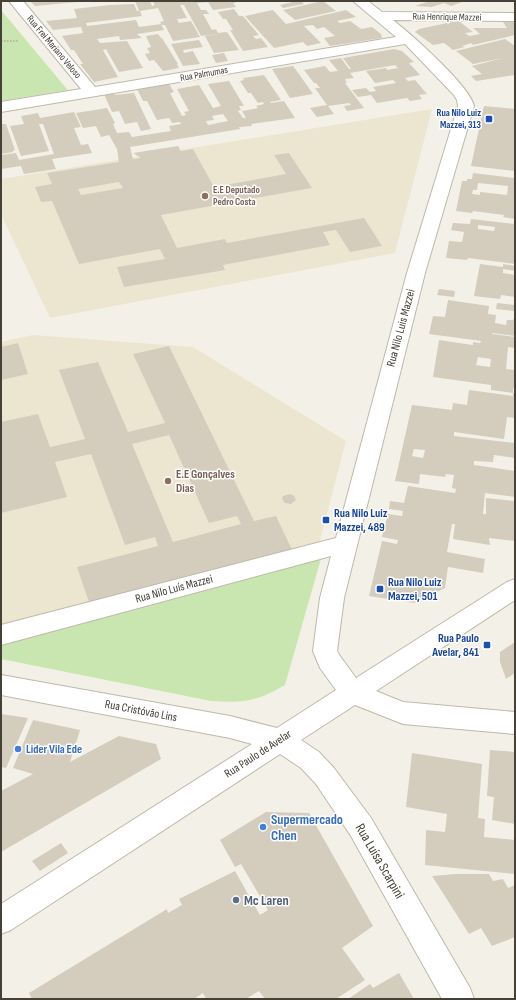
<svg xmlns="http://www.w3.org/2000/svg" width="516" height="1000" viewBox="0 0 516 1000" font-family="'Sofia Sans Condensed',sans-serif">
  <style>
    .education { fill: #ece6d1 }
    .green { fill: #c9e6b1 }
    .building { fill: #d4cdbd; fill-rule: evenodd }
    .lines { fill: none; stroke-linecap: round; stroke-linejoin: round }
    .minor-casing { stroke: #beb9aa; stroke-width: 2 }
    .path { stroke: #bfb69b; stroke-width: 2; stroke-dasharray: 1.5 1.5; stroke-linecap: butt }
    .minor { fill: #fff; fill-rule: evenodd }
    .transit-dot { fill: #1a4fb4; stroke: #fff; stroke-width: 1.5 }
    .education-dot { fill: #8d6e63; stroke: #fff; stroke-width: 1.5 }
    .shop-dot { fill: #3f7fe0; stroke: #fff; stroke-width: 1.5 }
    .service-dot { fill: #5c6f8a; stroke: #fff; stroke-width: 1.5 }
    .labels { text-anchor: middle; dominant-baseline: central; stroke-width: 3; stroke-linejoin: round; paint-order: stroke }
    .far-street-label { font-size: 10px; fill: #464136; stroke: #fff }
    .far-transit-label { font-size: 10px; font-weight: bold; fill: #164399; stroke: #fff; text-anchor: end }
    .far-education-label { font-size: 10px; font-weight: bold; fill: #785e54; stroke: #fff; text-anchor: start }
    .street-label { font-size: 12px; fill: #464136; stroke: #fff }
    .education-label { font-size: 12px; font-weight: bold; fill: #785e54; stroke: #fff; text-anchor: start }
    .transit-label { font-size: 12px; font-weight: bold; fill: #164399; stroke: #fff; text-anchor: start }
    .shop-label { font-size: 12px; font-weight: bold; fill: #366cbe; stroke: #fff; text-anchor: start }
    .near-shop-label { font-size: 14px; font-weight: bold; fill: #366cbe; stroke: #fff; text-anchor: start }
    .near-street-label { font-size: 14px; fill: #464136; stroke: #fff }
    .near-service-label { font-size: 14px; font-weight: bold; fill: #4e5e75; stroke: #fff; text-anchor: start }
  </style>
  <rect width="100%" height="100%" fill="#f3f0e7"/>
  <!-- education -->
  <path class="education" d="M432,109l-37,144 -345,65 -49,-104v-35z
    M33,335l160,12 153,94 -27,103 -318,84v-286z"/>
  <!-- green -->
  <path class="green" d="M1,10l65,78 2,2 -67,11z
    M322,555l-37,130c-29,17 -41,18 -74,16l-210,-42v-17z"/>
  <!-- building -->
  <path class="building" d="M30,1h47v1l-42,4z
    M135,1h15l2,5 3,-1 -2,-3 8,-1h80l-8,2 3,4 -23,3 -5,-8 -11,1 4,7h5l3,4h-6l9,16 4,-1 2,4 9,-1 12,18 -25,3 -9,-17 13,-2 -17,2 -17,-31h-4l7,13 -10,1 2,4 12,-2 9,16 -27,4 -8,-16h-3l-2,-3 4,-1 -6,-13 -18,3 2,5 -56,7 1,3 49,-6 3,7 22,-3 3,6 -27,4 5,4 -10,1 -12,1 -1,-4 -22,3 3,4 27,-2 16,27 -24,4 -13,-23 -3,1 15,27 -24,5 -14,-18h3l-9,-14h-3l-9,-14 21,-3 -2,-6 -28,3 -7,-9 31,-3 -3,-9 36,-4 24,-1 3,7h2z
    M297,1h4l3,3 -21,4 -3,-3z
    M323,1l13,10 -41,9 -12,-10z
    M430,1h35l-14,5 -7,-3 -12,4 -17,-1z
    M234,9l5,7h4l16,19 -6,1 3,3 5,-1 7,9 -25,4 -13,-21h3l-7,-11h-3l-5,-7z
    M273,10l13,14 60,-14 10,7 -19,4 3,2 10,-2 11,8 11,-2 9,7 1,4 -52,8 -6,-8 11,-2 -11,-9 -7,2 -4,-4 -9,1 17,17 -14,3 -4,-4 -29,6 -29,-32z
    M452,22h8l13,10 -8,1 4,3 11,-2 -7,-6h34l-4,-6h10l2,2v11l-42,10 -2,-2 -9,3 3,1 -12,3 -9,-7 -11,2 -18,-13 4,-3z
    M158,34l3,4h1l16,26h-1l2,4 -16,3 -9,-11 -5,1 -4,-7 5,-1 -3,-5 4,-1 -5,-11z
    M505,39l10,7v29l-39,6 -5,-5 11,-2 -10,-8 31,-8 -30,6 -17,-13z
    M199,40l4,7 -20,3 1,3 9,-2 7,13 -17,2 -12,-22z
    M394,49l8,2 12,11 -5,1 11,12 -15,3 3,3 7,-1 12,14 -8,1 3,4 -12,2 -3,-3 -30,5 -6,-8 -13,2 -6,-7 14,-2 4,4 6,-1 -3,-4 23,-4 -3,-3 -18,3 -9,-12 20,-3 1,2 11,-2 -3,-3 -45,8 4,5 -9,1 2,4h-2l19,25 -17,3 -3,-5 7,-1 -2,-2 -21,3 6,8 -17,3 -7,-9 17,-3 -12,-17h5l-4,-5h-2l-10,-13 21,-4 5,6 8,-1 -9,-11 12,-2 8,11h2l-8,-11z
    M224,53l4,8 -12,2 -4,-8z
    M293,66l6,8 14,20 -23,4 -18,-29z
    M264,75l17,25 -11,2 1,1 13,-2 11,17 -44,6 1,2 -13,1 1,2 -110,18 3,12 8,-1 -8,-5 45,-7 3,5 12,-2 21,38 72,-13 -12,-19 15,-2 23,35 -151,27 16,33 48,-9 2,4 137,-25 18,28 -32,6 -14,-22 -13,2 7,13 -107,20 2,5 -101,17 -7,-20 48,-8 -5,-10 -81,15 -27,-63 -11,1 -6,-15 17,-3 -5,-11 72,-11 -2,-13 -8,-14 -8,2 -5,-11 -13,2 -7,-15 31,-5 8,15 -2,1 4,9 12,-1 3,5 39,-6 -2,-5 12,-2 -1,-2 -8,1 -3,-5 -12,2 -10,-19h-4l-6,-12 32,-5 5,8 -4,1 12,23 4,-1 -2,-3 5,-1 -12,-22 22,-4 14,23 8,-2 -13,-22 21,-3 15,25h-5l2,4 -7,2 4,-1 5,7h3l-4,-7 16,-3 -2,-2 8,-2 -1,-2 -5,1 -7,-10h-3l-8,-12 4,-1 -1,-2zM223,114l5,7 -20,4 -2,-4 8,-1 -2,-4zM119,182l4,6 -42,7 -3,-6z
    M113,92l2,3 19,-2 17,36 -10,2 -4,-9 -12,2 -6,-13 -7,1 -8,-18z
    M484,106l31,3v62l-44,-5z
    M74,112l7,15 -7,1 7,17 7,-1 4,9 -40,6 4,10 -32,5 -3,-8 -20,3v-14l15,-2 3,7 35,-6 -11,-30h-4l10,27 -28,5 -11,-30 14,-2 -3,-8 17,-3 2,5z
    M1,124h5l9,26 -2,1v1l-12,2z
    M473,173l42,5v41l-12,-2 1,-2 -31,-4 -1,2 -16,-2 6,-30h5v-2h5zM478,183l30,3 -1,9 -27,-3v3l-8,-1 1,-4h4z
    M471,219l44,5v40l-47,-6 -1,2 -21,-2 3,-17 13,1 2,-10 -13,-2 2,-7 17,1zM478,225l17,2 -1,4 -16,-2z
    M480,264l23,3v-3l12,2v5l-12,-2v4l12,2v22l-14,-2 -1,4 -26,-3z
    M439,289l16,2 -1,6 -17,-2z
    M448,300l41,6 -1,8 8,1 -1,8 11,2 1,-5h6l2,-4v20l-23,-3v1l23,3v11l-7,-1 -2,22 9,1v18h-2v5l-22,-3v-5l-58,-8 6,-37 34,5v-3l7,1 1,-2 -52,-7 4,-18 12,1zM478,357l13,2 -1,8 -14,-2z
    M497,303l18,2v6l-19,-2z
    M18,343l10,31 -27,6v-33z
    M169,346l85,175 22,-5 17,36 -203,53 -13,-38 81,-21 -3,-9 -30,8 -34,-91 -36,8 12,35 -66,16v-91l37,-8 12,33 35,-8 -26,-69 39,-8 30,70 37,-9 -32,-69zM169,435l40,88 28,-7 4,8 -68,18 -41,-98z
    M469,390l44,6v-3h2v25l-8,-1 -3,22 -50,-7v4l61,7v15l-21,-3 -1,7 -19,-1v4l41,6v26l-30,-4 -2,21h3v-16l29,3v40l-26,-3 1,7 -37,-6 2,-15h-3l-5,28 38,7 -2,14 -35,-6 -3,21 -31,15 -45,-7 13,-55 15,3 1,-4 -16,-3 6,-23 14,2 1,-5 -14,-2 1,-8 14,2 4,-17 47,7 1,-4 -4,-1 2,-13 -8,-1 -1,3 -25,-3 -1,10 -24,-3 17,-76 40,5 1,-7 14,2zM414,449l11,1 -2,8 -11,-2z
    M290,494l4,2 2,4 -5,4 -6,-1 -3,-4 1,-3z
    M515,642v31l-9,6 -6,-17v-10z
    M1,714l27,4 -22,50 -5,-1z
    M33,720l47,10 -10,32 49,-26 37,8 5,15 -160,93v-61l32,-17 -20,-6z
    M490,750l25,2v72l-23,-4 2,-23 -7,-1z
    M412,753l70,11 -4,54 7,1 -1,18 31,3v34l-90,-9 1,-35 19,2 2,-18 -41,-7z
    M266,812l43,1 64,113 -31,22 23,32 -29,19h-71l-6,-8 -13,8h-40l-3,-6 -9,6h-162l-3,-6 138,-84 1,4 14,-8 -3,-6 56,-28 25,44 8,-5 -27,-46 -6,3 -15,-27z
    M61,843l7,10 -28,18 -8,-10z
    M456,874h33l4,7 10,-2 5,9 7,-3v52l-23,9 -11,-18 -12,6 -37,-58z
    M399,973l15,26h-66l22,-15 3,4z"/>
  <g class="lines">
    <!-- minor casing -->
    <g class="minor-casing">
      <path id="minor" d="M9,1h14l72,86 301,-50 -43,-36h15l14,11 133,1v8l-122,-1c18,14 77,66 81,86l-49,167 -81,325 -7,53 3,5 16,22 151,-96 8,-3v21l-139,91 27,11 112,10v22l-112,-10 -48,-19 -54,35 18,12 15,16 37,50 99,170 4,11h-32l-91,-163 -35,-52 -15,-16 -21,-14 -269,176 -10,4v-30l251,-160 -22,-6 -229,-43v-20l229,41 47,12 59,-38 -16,-22 -7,-17 7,-53 11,-42 -330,89v-20l335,-87 71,-265 51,-167 -1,-6 -3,-5 -49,-51 -404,68v-10l80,-13z"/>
    </g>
    <!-- path -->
    <path class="path" d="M1,41h17"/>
    <!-- minor -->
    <use href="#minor" class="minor"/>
  </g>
  <!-- markers -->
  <g class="transit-dot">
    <rect x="485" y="115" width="8" height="8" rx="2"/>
    <rect x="322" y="516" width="8" height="8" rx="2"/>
    <rect x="376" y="585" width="8" height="8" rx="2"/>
    <rect x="483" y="641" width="8" height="8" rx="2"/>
  </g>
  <g class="education-dot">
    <circle cx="205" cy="196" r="4"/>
    <circle cx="168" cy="481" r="4"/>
  </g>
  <g class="shop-dot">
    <circle cx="18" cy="749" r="4"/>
    <circle cx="263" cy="827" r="4"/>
  </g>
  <circle class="service-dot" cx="236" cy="900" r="4"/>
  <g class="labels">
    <!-- far-street labels -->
    <g class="far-street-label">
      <text transform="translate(447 17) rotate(1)">Rua Henrique Mazzei</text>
      <text transform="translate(54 47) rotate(50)">Rua Frei Mariano Veloso</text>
      <text transform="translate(204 74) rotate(-10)">Rua Palmumas</text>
    </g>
    <!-- far-transit labels -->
    <g class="far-transit-label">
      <text x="481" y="113">Rua Nilo Luiz<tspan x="481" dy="12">Mazzei, 313</tspan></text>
    </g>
    <!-- far-education labels -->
    <g class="far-education-label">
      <text x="213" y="190">E.E Deputado<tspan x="213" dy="12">Pedro Costa</tspan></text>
    </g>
    <!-- street labels -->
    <g class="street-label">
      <text transform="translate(401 328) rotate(-75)">Rua Nilo Luis Mazzei</text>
      <text transform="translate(174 589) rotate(-15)">Rua Nilo Luís Mazzei</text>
      <text transform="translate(141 711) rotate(11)">Rua Cristóvão Lins</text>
      <text transform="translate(258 754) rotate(-33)">Rua Paulo de Avelar</text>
    </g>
    <!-- education labels -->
    <g class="education-label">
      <text x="176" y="474">E.E Gonçalves<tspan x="176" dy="14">Dias</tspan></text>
    </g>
    <!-- transit labels -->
    <g class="transit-label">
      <text x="334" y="513">Rua Nilo Luiz<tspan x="334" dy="14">Mazzei, 489</tspan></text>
      <text x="388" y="582">Rua Nilo Luiz<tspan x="388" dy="14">Mazzei, 501</tspan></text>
      <text x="479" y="638" text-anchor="end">Rua Paulo<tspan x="479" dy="14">Avelar, 841</tspan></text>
    </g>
    <!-- shop labels -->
    <g class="shop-label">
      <text x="26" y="749">Lider Vila Ede</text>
    </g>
    <!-- near-shop labels -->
    <g class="near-shop-label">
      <text x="271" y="819">Supermercado<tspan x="271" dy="16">Chen</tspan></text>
    </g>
    <!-- near-street labels -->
    <g class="near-street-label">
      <text transform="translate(380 861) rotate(60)">Rua Luísa Scarpini</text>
    </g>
    <!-- near-service labels -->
    <g class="near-service-label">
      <text x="244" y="900">Mc Laren</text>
    </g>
  </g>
  <!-- border -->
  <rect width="516" height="1000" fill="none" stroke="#464136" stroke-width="4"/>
</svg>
